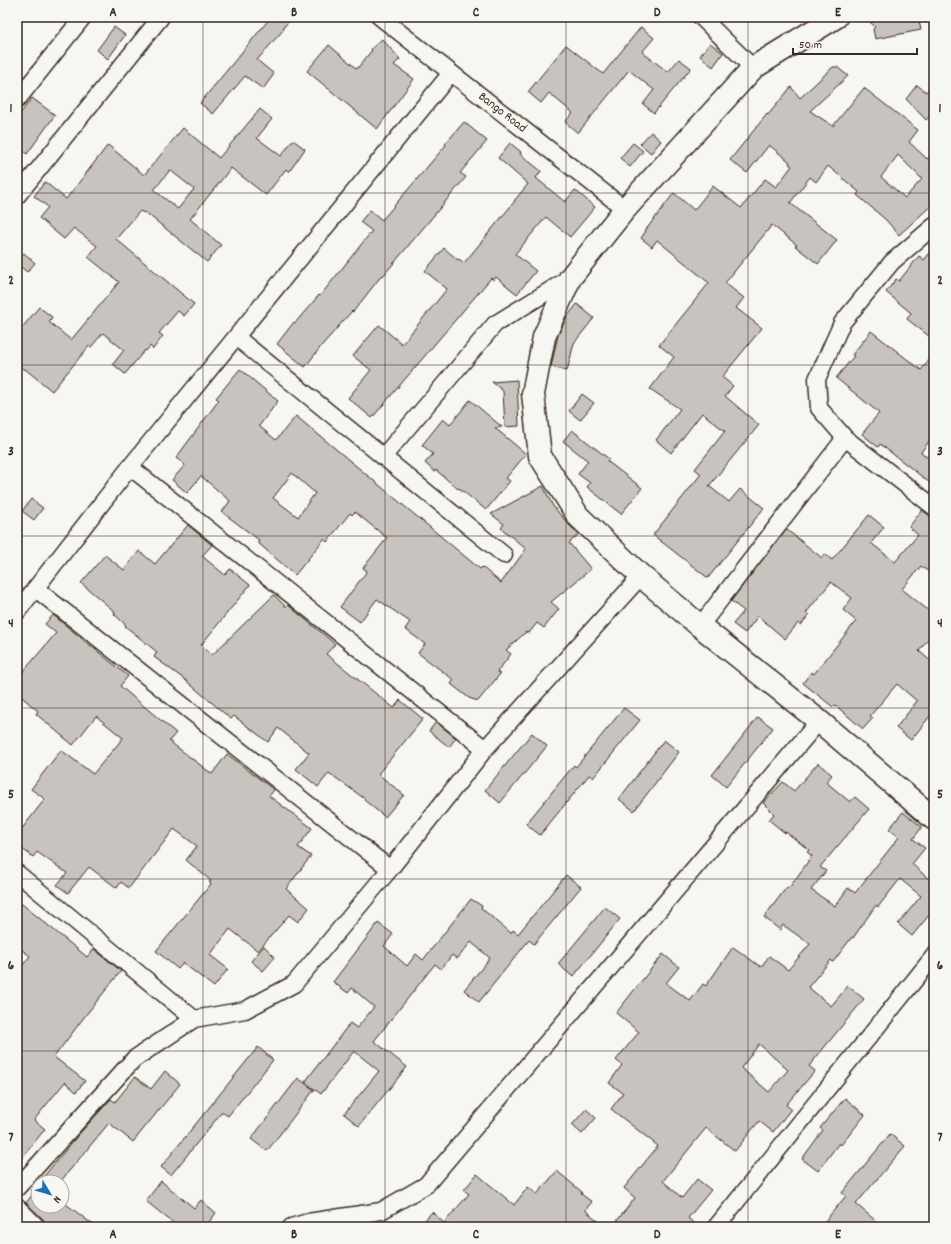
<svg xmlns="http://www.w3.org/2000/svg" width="951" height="1244" viewBox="0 0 951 1244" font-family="Dekko,sans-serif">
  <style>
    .building { fill: #c8c3be; stroke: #3b2a1e; fill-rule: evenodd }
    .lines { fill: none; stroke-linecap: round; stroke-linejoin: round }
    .street-casing { stroke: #3b2a1e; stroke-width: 19 }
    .secondary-casing { stroke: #3b2a1e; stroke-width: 25 }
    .street { stroke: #f6f6f2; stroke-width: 16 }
    .secondary { stroke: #f6f6f2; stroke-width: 22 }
    .grid { fill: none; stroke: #3b2a1e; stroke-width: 1; stroke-opacity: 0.55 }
    .labels { text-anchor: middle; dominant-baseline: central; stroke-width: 3; stroke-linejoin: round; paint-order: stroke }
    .street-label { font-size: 13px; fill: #3b2a1e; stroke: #f6f6f2 }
    .neatline { fill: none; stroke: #3b2a1e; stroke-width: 1.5 }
    .grid-label { font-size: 13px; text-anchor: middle; font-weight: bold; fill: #3b2a1e }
  </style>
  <rect width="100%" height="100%" fill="#f6f6f2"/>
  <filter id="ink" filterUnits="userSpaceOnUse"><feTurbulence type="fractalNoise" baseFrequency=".025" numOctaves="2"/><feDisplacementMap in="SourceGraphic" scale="8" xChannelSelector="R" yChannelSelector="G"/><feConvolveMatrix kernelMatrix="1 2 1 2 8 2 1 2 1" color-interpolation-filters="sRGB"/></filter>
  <g filter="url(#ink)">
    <!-- building -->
    <path class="building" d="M271,17h21l-9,11 1,1 -27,31 17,14 -11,15 -18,-13 -32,38 -13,-11z
      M891,17h27l3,13 -46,9 -2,-10 2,-2 -5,-5z
      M114,27l11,8 -17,24 -11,-9z
      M641,27l13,11 -12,14 26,20 11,-13 12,9 -37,45 -11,-9 11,-14 -25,-20 -51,63 -13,-11 8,-9 -24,-20 -8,10 -13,-11 38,-47 37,29z
      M382,39l18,20 -6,6 20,14 -37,50 -70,-58 22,-26 28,24 15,-19 -1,-1z
      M710,43l13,10 -10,14 -13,-11z
      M833,67h4l11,9 -38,35 23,15 31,-38 54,42 -9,12 18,17 7,-7v51l-35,32 -13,-15 -29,-25 2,-3 -31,-26 -12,16 -6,-5 -20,26 47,37 -19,24 -23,-18 2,-1 -25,-20 -47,58 19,15 -8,10 26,20 -40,49 11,9 -8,10 34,29 -50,61 20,16 11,-13 24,19 -56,70 -55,-43 48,-61 -6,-5 30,-38 -23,-18 -31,40 -15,-13 24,-31 -30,-20 24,-32 -15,-12 50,-62 -52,-43 -5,7 -11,-9 5,-7h-1l29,-38 20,17 19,-24 28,22 24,-29 11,8 16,-21 -3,-2 1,-2 -21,-17 -22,28 -17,-13 37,-46 1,1 23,-28 9,11zM898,155l24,24 -17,19 -24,-21z
      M934,82v29l-8,9 -20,-21 11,-14 9,7z
      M32,98l23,17 -28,39 -10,-7v-29z
      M260,109l12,10 -15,19 24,18 12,-16 12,9 -16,23 -3,-3 -20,26 -35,-27 -41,51 31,26 -14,17 -62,-50 -1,1 -4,-2 -24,28 78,65 -10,12 -6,-5 -19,22 4,3 -10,13 -3,-3 -4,5 -1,-1 -20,24 -12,-10 11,-14 -21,-17 -12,14 -2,-1 -37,45 -27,-22 -1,1 -7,-6v-30l22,-27 13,10 -3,5 22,18 48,-58 -31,-25 9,-11 -23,-18 -10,11 -25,-21 9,-11 -14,-11 11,-14 21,17 42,-54 36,30 39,-47 36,30zM170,170l24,19 -16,20 -24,-19z
      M464,122l23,19 -27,32 6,4 -83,99 -1,-1 -29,37 -1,-1 -29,33 -18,23 -28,-23 17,-22 1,1 24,-28 1,1 52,-65 -12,-9 10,-12 12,10 64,-75 -1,-1z
      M651,132l10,9 -10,12 -11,-9z
      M510,143l11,9 -1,2 21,17 -5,7 29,24 10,-12 20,17 -25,30 -24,-20 -31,37 21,17 -19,23 -21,-17 -2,3 -3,-2 -119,140 -24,-20 23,-28 -18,-14 26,-31 23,19 45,-55 -22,-18 19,-23 14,12 1,-1 5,4 51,-62h-1l14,-17 -30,-26z
      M633,143l10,8 -13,16 -10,-9z
      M934,248v92l-27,-21 4,-6 -25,-21 10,-13 3,2 20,-25 5,4z
      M24,253l11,10 -8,9 -10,-8v-3z
      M577,304l17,14 -20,25 -7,28 -16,-4 7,-32 9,-18z
      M871,331l50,39 13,-16v81l-13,17 13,11v23l-54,-42 -2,3 -16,-13 17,-21 -43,-35 18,-22 -2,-1z
      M240,369l38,32 -19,25 17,14 20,-24 184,153 2,-2 19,16 25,-34 -25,-21 3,-4 -13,-10 52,-28 10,20 16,19 10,9 -10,9 22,26 -40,33 8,7 -15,19 -7,-5 -8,10 -3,-1 -20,18 5,4 -14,18 3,2 -22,27 -9,-3 -18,-14 3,-4 -36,-27 7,-9 -20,-15 5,-7 -33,-23 -17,23 -20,-15 27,-36 -4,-3 24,-30 -32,-26 -3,3 -2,-2 -23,29 -3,-3 -29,36 -38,-33 2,-2 -37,-28 8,-11 -29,-25 -14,17 -15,-13 13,-15 -9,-7 43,-58 -3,-2zM292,473l23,20 -17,24 -25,-19z
      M517,380l2,46 -14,1 -2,-36 -11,-9z
      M582,394l12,9 -14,17 -11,-9z
      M470,400l32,27 -7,1 31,26 -20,24 4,3 -24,29 -27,-22 -1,1 -22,-19 -1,2 -10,-9 8,-9 -11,-9 21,-26 7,6z
      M572,430l37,29 -2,2 35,27 -21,26 -34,-27 3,-4 -12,-9 10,-13 -25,-20z
      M31,499l12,9 -9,12 -12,-9z
      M922,510l12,9v57l-13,-10 -19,23 32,26v17l-15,19 15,13v47l-23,29 -15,-12 21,-27 -20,-17 -27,32 3,2 -10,11 -28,-24 -2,2 -30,-24 8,-11 3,2 42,-53 -13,-11 9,-12 -21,-16 -25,31 3,2 -8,10 -3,-2 -13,16 -27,-23 -13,17 -12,-9 11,-13 -13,-10 55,-72 36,29 3,-4 7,6 37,-45 15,12 -13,16 24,19 23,-27 -9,-8z
      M188,525l24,20 -10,11 23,19 5,-6 20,16 -49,60 11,10 62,-60 12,12 2,-2 47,39 -9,10 68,54 6,-8 23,19 -45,55 26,21 -19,22 -21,-17 1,-1 -36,-26 -11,14 -22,-18 13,-16 -31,-25 -10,14 -34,-26 -3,3 -47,-40 -30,-22 3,-5 -32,-26 1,-1 -12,-11 1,-2 -34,-29 24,-28 19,15 15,-19 16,13z
      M53,615l75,61 -8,10 56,47 -7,8 43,33 15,-20 47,36 -5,6 43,32 -14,19 13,9 -25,33 23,19 -11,14 -9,-7 -31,36 -28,-22 -20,26 18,14 -14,18 -31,-24 -5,6 -22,-18 55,-67 -2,-2 2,-1 -25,-21 11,-14 -23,-17 -45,59 -8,-6 -4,6 -28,-21 -21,26 -11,-8 10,-12 -30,-21 -4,5 -16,-12v-10l28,-36 -14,-10 30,-39 32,24 30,-36 -27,-22 -23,29 -37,-31 2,-3 -21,-18v-14l39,-46 -11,-9z
      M624,708l16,12 -47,58 -4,-3 -49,60 -14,-11 48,-59 2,2z
      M758,717l15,11 -47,59 -14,-12z
      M436,722l20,16 -7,9 -20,-16z
      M532,733l15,13 -47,57 -15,-13z
      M664,740l15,12 -45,59 -15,-12z
      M818,763l14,12 -6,7 24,20 5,-5 14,12 -49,58 6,4 -15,19 24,16 13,-18 7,5 44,-56 -10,-8 14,-17 19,15 -9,12 12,9 -13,16 20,18 2,-2v29l-22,27 -14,-12 23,-28 -21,-17 -22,28 -2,-2 -23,33 -1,-1 -19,25 -2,-2 -23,27 23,19 17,-20 16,13 -55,67 6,5 -29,34 5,4 -18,23 -14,-11 -24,30 -29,-23 -43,53 19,17 15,-19 14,11 -23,28 10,9h-86l23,-29 -11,-10 34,-42 -47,-37 12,-16 -14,-10 13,-18 -6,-5 23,-28 -23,-19 47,-59 16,13 -13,16 24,18 13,-17 3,2 27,-39 28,20 8,-11 19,14 22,-26 -27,-19 -3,5 -16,-13 23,-30 2,1 23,-32 -5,-4 2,-2 -23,-18 -1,1 -16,-13 5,-6 -11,-11 20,-21 11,9zM759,1044l29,26 -19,22 -28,-24z
      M566,875l15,12 -47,57 -5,-4 -50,62 -15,-12 26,-32 -19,-16 -14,17 -5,-4 -11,14 -6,-5 -61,77 33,26 -48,59 -15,-12 35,-43 -25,-20 -33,43 -16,-12 45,-59 7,5 17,-21 -22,-19 -4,5 -15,-11 45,-59 15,11 -9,12 23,20 9,-12 7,6 48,-61 11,7 -1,2 30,25 2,-3 5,4z
      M17,900l70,57 7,-8 27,22 -36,45 -31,41 31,24 -9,11 -11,-10 -31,38 11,9 -28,35v-192l13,-16 -13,-10z
      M605,907l15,12 -47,58 -15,-13z
      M264,946l11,11 -12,14 -12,-10z
      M258,1047l15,13 -45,56 -6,-4 -51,63 -10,-8z
      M165,1071l15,13 -47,58 -24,-19 -49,59h-21l40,-48 32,-35 4,3 20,-25 16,12z
      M298,1078l16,12 -47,61 -16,-12z
      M845,1098l20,17 -24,30 -2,-2 -21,28 -16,-12 21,-29 -3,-2z
      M586,1109l10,9 -14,16 -10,-9z
      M890,1134l15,12 -49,58 27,23h-63l26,-31 -4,-3z
      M557,1171l25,21 -1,2 11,8 -7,8 20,17h-186l13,-15 12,11 25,-29 -5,-4 13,-16 37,31 14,-18 9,7z
      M161,1181l33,27 7,-8 15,13 -11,14h-27l-32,-26z
      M38,1187v19h24v-5l34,26h-50l-2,-7 -18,-17z"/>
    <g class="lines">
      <!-- street casing -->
      <g class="street-casing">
        <path id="street" d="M380,17l245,192
          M701,17l52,51
          M17,100l66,-83
          M17,196l144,-179
          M934,226l-42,36 -50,61 -25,56 2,29 26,30 89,69
          M236,337l268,218
          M383,457l112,-133 75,-46
          M130,467l355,282
          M36,589l354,280
          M17,612l113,-145 321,-394
          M700,626l145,-188
          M17,873l177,146
          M17,1188l117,-129 60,-40 51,-9 49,-26 96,-115 95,-120 156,-173
          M17,1207l20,20
          M291,1227l17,-5 73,-11 45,-26 393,-464
          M716,1227l218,-271"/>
      </g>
      <!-- secondary casing -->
      <g class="secondary-casing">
        <path id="secondary" d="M836,17l-83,51 -128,141 -55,69 -26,59 -11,57 7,62 38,60 63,60 59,50 119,95 115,98"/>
      </g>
      <!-- street -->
      <use href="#street" class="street"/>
      <!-- secondary -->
      <use href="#secondary" class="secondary"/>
    </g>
  </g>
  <!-- grid -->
  <path class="grid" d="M203,17v1210M385,17v1210M566,17v1210M748,17v1210M17,193h917M17,365h917M17,536h917M17,708h917M17,879h917M17,1051h917"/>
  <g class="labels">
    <!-- street labels -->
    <g class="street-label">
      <text transform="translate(502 113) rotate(38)">Bango Road</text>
    </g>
  </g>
  <!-- margin -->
  <rect width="951" height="1244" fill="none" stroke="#f6f6f2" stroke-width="44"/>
  <!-- north arrow -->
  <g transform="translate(50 1194) rotate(128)"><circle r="19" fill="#f6f6f2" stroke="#aba49d"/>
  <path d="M0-3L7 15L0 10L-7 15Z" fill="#1f6fb2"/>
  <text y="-6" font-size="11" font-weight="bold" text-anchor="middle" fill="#3b2a1e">N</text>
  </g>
  <!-- scale -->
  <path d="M793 48v6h124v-6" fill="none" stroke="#3b2a1e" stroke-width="2"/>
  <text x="799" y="48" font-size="12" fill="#3b2a1e" stroke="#f6f6f2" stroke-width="3" paint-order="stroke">50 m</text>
  <rect x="22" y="22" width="907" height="1200" class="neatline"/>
  <g class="grid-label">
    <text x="113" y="16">A</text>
    <text x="294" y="16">B</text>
    <text x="476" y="16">C</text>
    <text x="657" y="16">D</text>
    <text x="838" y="16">E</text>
    <text x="11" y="112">1</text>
    <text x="940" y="112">1</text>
    <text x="11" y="284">2</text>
    <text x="940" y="284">2</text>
    <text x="11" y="455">3</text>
    <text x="940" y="455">3</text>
    <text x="11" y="627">4</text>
    <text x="940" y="627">4</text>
    <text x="11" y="798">5</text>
    <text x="940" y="798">5</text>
    <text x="11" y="969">6</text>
    <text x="940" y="969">6</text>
    <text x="11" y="1141">7</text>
    <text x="940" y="1141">7</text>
    <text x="113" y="1238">A</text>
    <text x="294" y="1238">B</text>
    <text x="476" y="1238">C</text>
    <text x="657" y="1238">D</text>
    <text x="838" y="1238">E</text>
  </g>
</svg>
